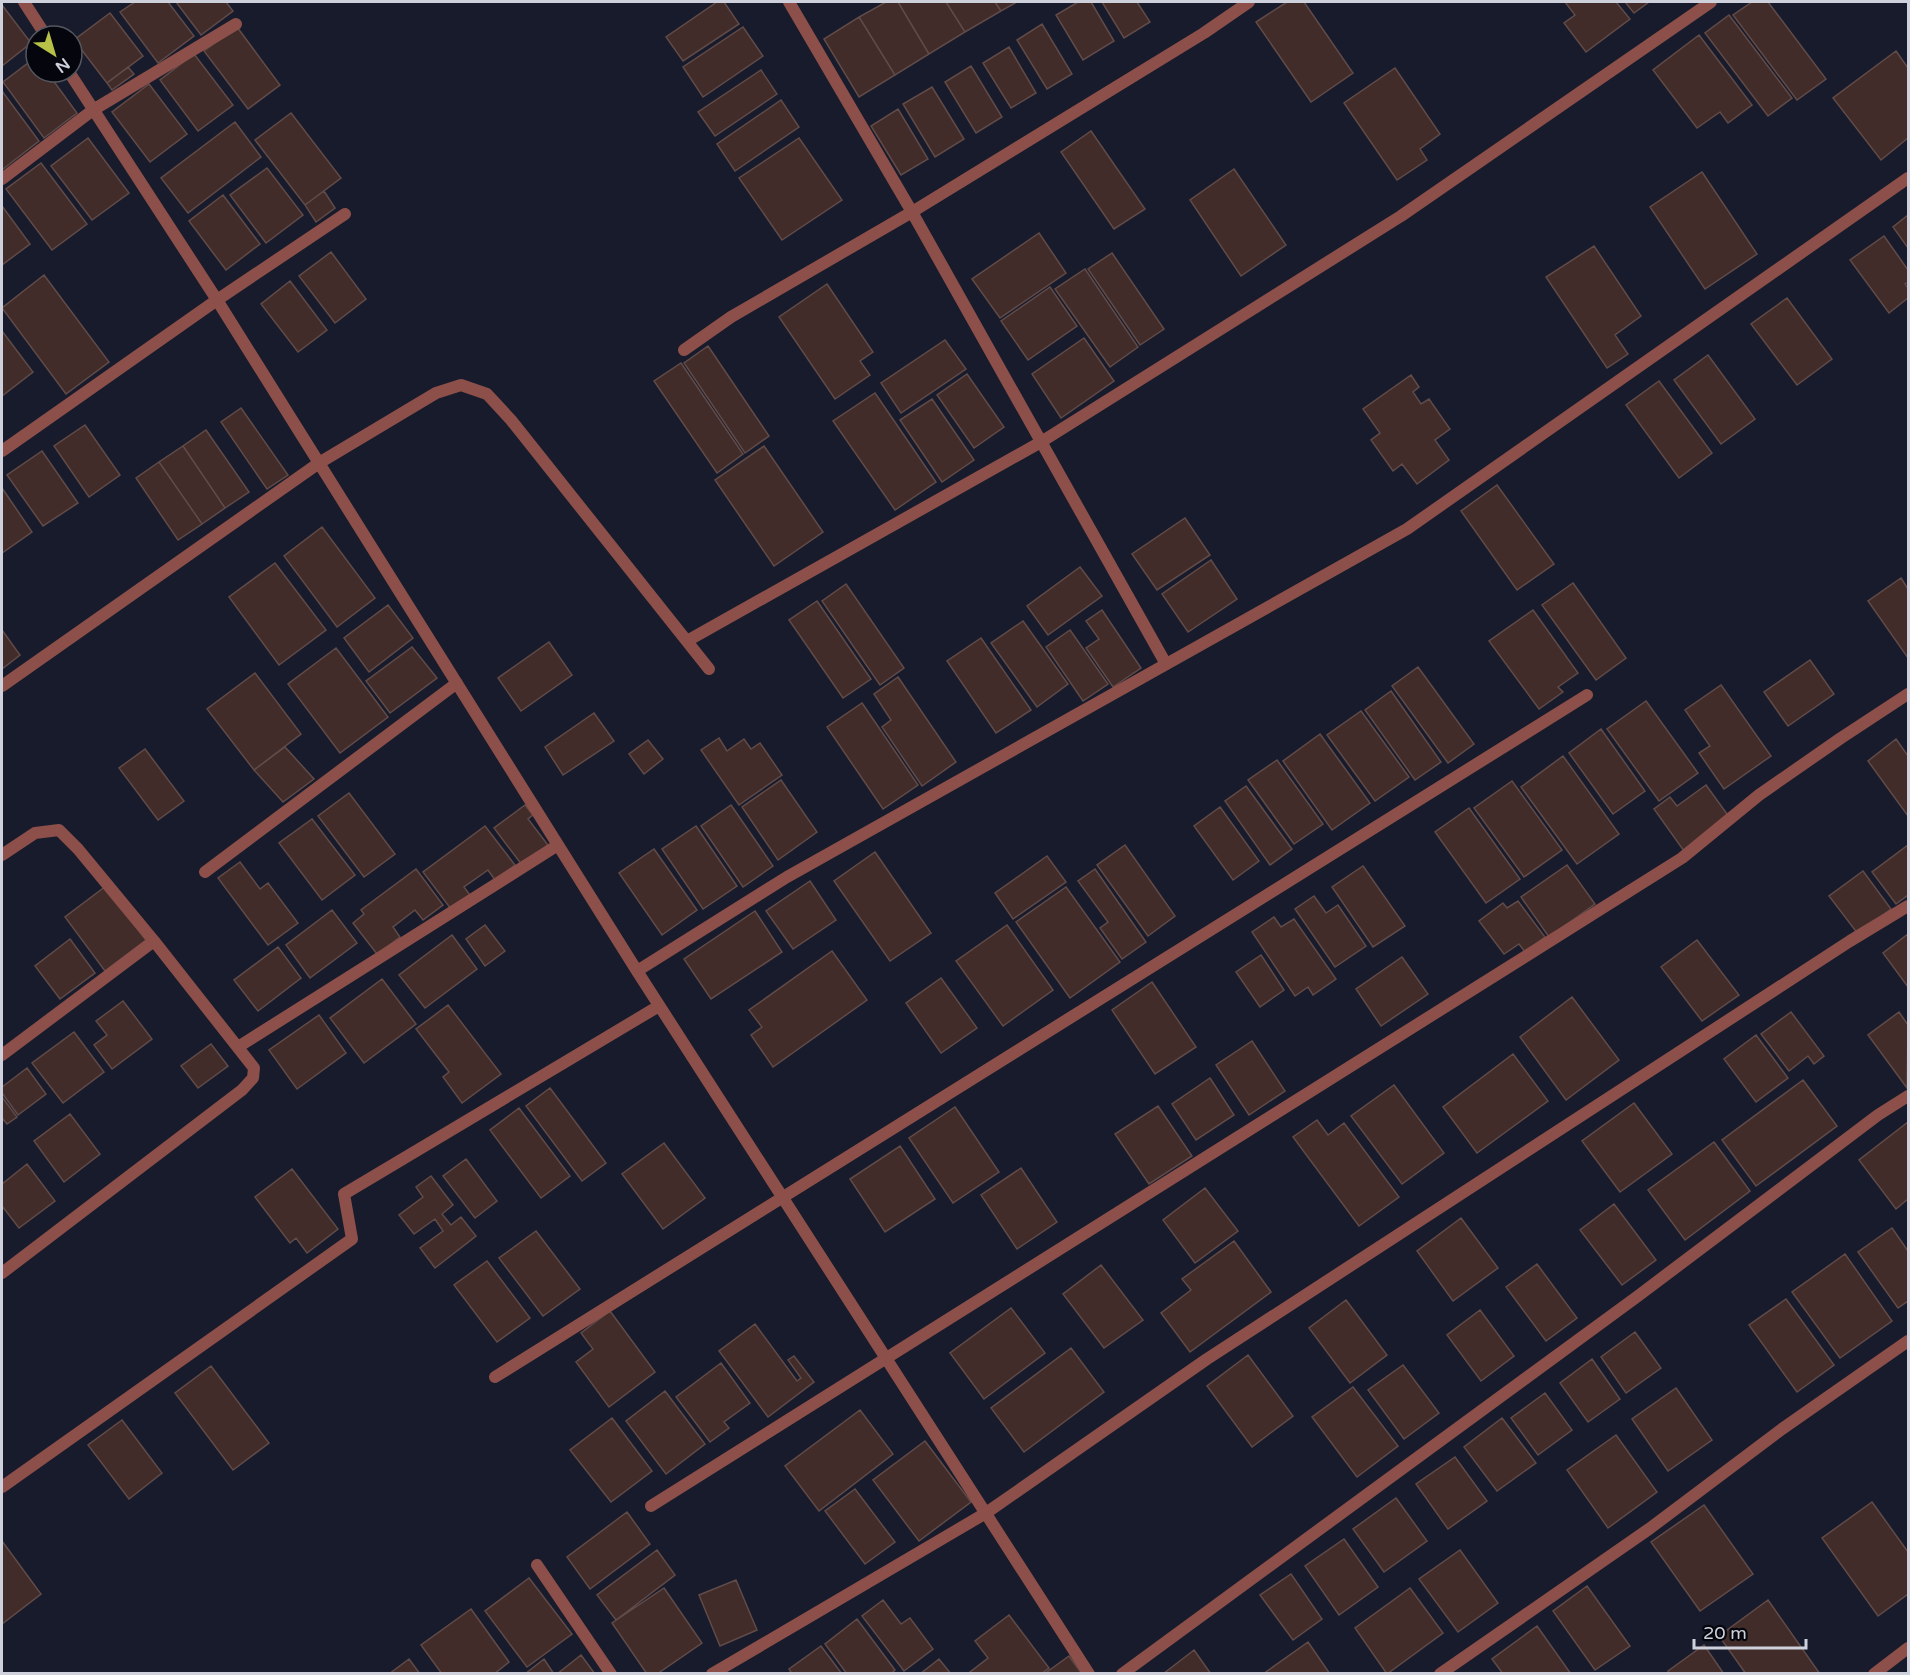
<svg xmlns="http://www.w3.org/2000/svg" width="1910" height="1675" viewBox="0 0 1910 1675" font-family="'Varela Round',sans-serif">
  <style>
    .building { fill: #412c2a; stroke: #614b49; stroke-width: 1.5 }
    .lines { fill: none; stroke-linecap: round; stroke-linejoin: round }
    .minor { stroke: #8c4f49; stroke-width: 12 }
  </style>
  <rect width="100%" height="100%" fill="#181b2b"/>
  <!-- building -->
  <path class="building" d="M135,2h33l26,34 -36,27 -38,-51z
    M176,2h50l7,9 -32,24z
    M717,2h7l15,22 -56,37 -17,-24z
    M886,2h12l31,52 -34,21 -36,-58z
    M898,2h48l19,30 -36,22z
    M946,2h49l6,9 -36,21z
    M995,2h22l-16,9z
    M1078,2h13l23,39 -31,19 -27,-45z
    M1102,2h35l13,20 -26,16z
    M1287,2h17l49,71 -42,29 -55,-80z
    M1565,2h51l14,17 -44,33 -22,-29 11,-8z
    M1625,2h24l-15,11z
    M1752,2h16l58,77 -29,21 -64,-85z
    M2,5l29,38 -29,23z
    M110,13l33,43 -36,27 -33,-43z
    M1729,15l63,83 -24,18 -63,-83z
    M859,17l36,58 -36,22 -35,-58z
    M1042,24l30,50 -25,15 -30,-49z
    M237,27l43,58 -32,24 -44,-58z
    M743,27l20,29 -60,41 -20,-30z
    M1699,35l53,70 -24,18 -8,-11 -23,16 -44,-58z
    M1009,47l27,46 -25,15 -28,-45z
    M1896,51l12,17v70l-27,22 -48,-62z
    M194,54l39,51 -35,26 -38,-51z
    M36,57v15h11l30,41 -33,25 -41,-56z
    M971,66l31,51 -26,16 -31,-51z
    M128,67l6,7 -22,16 -5,-7z
    M1395,68l45,66 -20,15 7,11 -30,20 -53,-77z
    M761,70l16,24 -62,42 -17,-24z
    M149,84l38,50 -37,28 -38,-50z
    M932,87l32,52 -29,18 -32,-53z
    M2,91l37,50 -36,28 -1,-1z
    M781,100l18,27 -64,44 -18,-27z
    M898,109l30,50 -27,16 -30,-49z
    M291,113l50,65 -36,27 -50,-65z
    M235,122l26,35 -73,56 -27,-35z
    M1091,131l54,78 -31,20 -53,-77z
    M88,138l41,55 -37,27 -41,-54z
    M799,138l43,62 -60,40 -43,-62z
    M41,163l46,61 -35,26 -46,-61z
    M267,168l36,47 -37,28 -36,-48z
    M1234,169l52,76 -45,31 -51,-76z
    M1702,172l55,82 -52,35 -55,-82z
    M324,191l11,17 -19,14 -11,-17z
    M223,195l37,49 -34,26 -37,-49z
    M2,206l28,38 -28,21z
    M1908,215v33l-15,-21z
    M1039,233l27,40 -66,45 -28,-39z
    M1884,236l24,34v12l-3,2 3,4v10l-19,15 -39,-53z
    M1594,246l47,70 -26,19 13,19 -21,14 -61,-91z
    M331,252l35,47 -31,24 -36,-47z
    M1112,253l52,76 -24,16 -52,-76z
    M1085,269l53,78 -28,20 -55,-78z
    M44,275l65,87 -43,32 -64,-86z
    M290,281l37,49 -29,22 -37,-48z
    M827,284l46,68 -13,9 10,14 -35,24 -56,-82z
    M1050,287l27,39 -49,34 -27,-39z
    M1787,298l45,61 -35,26 -46,-61z
    M2,331l31,41 -31,24z
    M1084,338l30,43 -53,37 -29,-44z
    M945,340l21,29 -65,44 -20,-30z
    M708,346l61,90 -24,17 -61,-90z
    M1708,355l47,64 -34,25 -47,-64z
    M681,363l62,91 -26,19 -63,-92z
    M967,374l37,53 -30,21 -37,-53z
    M1411,375l8,12 -6,5 8,12 8,-5 21,30 -15,11 14,20 -32,24 -15,-20 -9,7 -22,-31 9,-7 -17,-24z
    M1659,381l53,72 -33,25 -53,-73z
    M875,393l61,89 -41,28 -62,-89z
    M932,399l42,61 -32,22 -42,-62z
    M241,408l47,67 -21,14 -46,-67z
    M85,425l35,50 -31,22 -35,-51z
    M206,430l43,62 -24,16 -42,-62z
    M183,446l42,62 -23,16 -43,-62z
    M764,446l59,86 -49,34 -59,-86z
    M42,451l36,52 -35,23 -36,-51z
    M159,462l43,62 -24,16 -42,-62z
    M1497,485l57,79 -37,26 -56,-79z
    M2,488l30,44 -30,21z
    M1185,518l25,37 -53,35 -25,-36z
    M322,527l53,71 -38,29 -53,-71z
    M1211,560l26,39 -49,33 -26,-38z
    M275,563l51,67 -47,35 -50,-68z
    M1080,567l22,29 -54,39 -21,-29z
    M1901,578l7,11v69l-40,-57z
    M1573,583l53,75 -30,22 -54,-75z
    M846,584l58,84 -24,17 -58,-84z
    M817,601l54,78 -28,19 -54,-78z
    M388,605l25,33 -44,34 -25,-34z
    M1102,610l39,58 -28,19 -27,-39 13,-9 -13,-18z
    M1533,610l45,63 -20,14 5,5 -24,17 -50,-68z
    M1023,621l45,63 -31,23 -46,-64z
    M2,630l18,25 -18,14z
    M1070,630l38,54 -25,17 -37,-54z
    M981,638l50,72 -35,23 -49,-72z
    M549,642l23,33 -51,36 -23,-33z
    M412,647l25,31 -47,35 -24,-32z
    M336,648l52,69 -48,36 -52,-69z
    M1810,660l24,34 -46,32 -24,-34z
    M1418,667l56,77 -26,19 -56,-77z
    M255,673l46,61 -47,36 -47,-61z
    M898,677l58,85 -34,24 -40,-59 9,-7 -17,-26z
    M1721,685l50,71 -47,33 -25,-36 11,-7 -25,-36z
    M1391,691l50,71 -26,18 -50,-70z
    M1646,701l52,72 -39,28 -52,-72z
    M862,703l56,82 -35,24 -56,-82z
    M1361,711l48,66 -34,24 -48,-66z
    M594,713l20,28 -51,34 -18,-28z
    M1601,729l44,62 -32,23 -44,-61z
    M1320,734l50,69 -38,27 -49,-69z
    M719,738l8,13 17,-12 7,10 9,-6 22,32 -43,30 -38,-55z
    M1896,739l12,17v60l-40,-55z
    M648,740l15,19 -19,15 -15,-20z
    M285,747l29,32 -31,23 -29,-32z
    M145,749l39,52 -26,19 -39,-52z
    M1563,756l56,78 -42,30 -56,-77z
    M1277,760l46,64 -29,20 -46,-64z
    M781,780l36,52 -39,28 -36,-53z
    M1512,781l50,69 -38,27 -50,-69z
    M1706,785l24,33 -46,33 -30,-42 16,-12 7,9z
    M1246,786l46,63 -22,16 -45,-64z
    M349,793l46,61 -31,23 -46,-61z
    M525,805l8,10 -5,4 20,26 -26,20 -28,-37z
    M731,805l42,61 -30,21 -42,-61z
    M1220,807l39,54 -26,19 -39,-54z
    M1469,808l51,71 -34,24 -51,-71z
    M312,819l43,56 -33,25 -43,-57z
    M485,826l30,39 -20,15 -7,-10 -24,17 6,8 -19,14 -28,-37z
    M696,826l41,60 -34,23 -41,-60z
    M1125,845l50,71 -27,20 -51,-71z
    M1908,845v50l-12,9 -24,-32z
    M654,849l43,61 -35,25 -43,-62z
    M875,852l56,81 -41,28 -56,-80z
    M1047,856l19,26 -53,37 -18,-26z
    M240,862l20,27 8,-6 30,40 -30,22 -50,-67z
    M1567,865l28,39 -46,33 -28,-40z
    M1363,866l42,60 -32,21 -41,-60z
    M416,869l27,36 -20,15 -8,-10 -22,17 7,10 -23,17 -24,-31 11,-9 -3,-4z
    M1095,869l51,73 -24,17 -22,-31 8,-6 -30,-41z
    M1863,871l28,38 -33,25 -29,-38z
    M810,881l26,39 -43,29 -27,-38z
    M106,886l40,54 -41,31 -40,-54z
    M1066,887l54,75 -50,36 -54,-76z
    M1314,896l12,17 12,-8 28,41 -31,21 -40,-58z
    M1518,901l27,36 -20,15 -6,-8 -15,10 -25,-33 24,-18 4,5z
    M332,910l25,33 -47,35 -24,-33z
    M755,911l27,41 -71,47 -27,-40z
    M1274,917l7,10 13,-8 42,60 -23,16 -5,-8 -13,9 -43,-64z
    M485,925l20,26 -20,15 -19,-27z
    M1007,925l46,65 -50,36 -47,-65z
    M1908,934v53l-25,-34z
    M452,935l25,34 -52,39 -26,-33z
    M70,939l25,34 -35,26 -25,-33z
    M1697,940l42,55 -37,26 -41,-54z
    M278,947l23,31 -43,33 -24,-31z
    M832,951l35,49 -94,67 -22,-32 11,-8 -13,-17z
    M1261,955l23,35 -24,17 -24,-35z
    M1402,957l26,37 -47,32 -25,-37z
    M941,978l36,50 -36,25 -35,-50z
    M382,979l34,45 -52,39 -34,-45z
    M1152,982l44,65 -41,27 -43,-64z
    M1572,997l47,63 -53,40 -46,-63z
    M123,1001l29,38 -40,30 -18,-24 13,-10 -11,-14z
    M448,1005l53,69 -39,29 -19,-26 6,-5 -33,-43z
    M1791,1012l33,44 -10,8 -6,-8 -19,15 -28,-37z
    M1899,1012l9,13 -1,63 -39,-53z
    M319,1015l27,38 -49,36 -28,-39z
    M74,1032l30,40 -41,31 -31,-40z
    M1756,1035l32,43 -32,24 -32,-43z
    M1252,1041l33,50 -36,24 -33,-50z
    M211,1044l17,22 -30,22 -17,-22z
    M1513,1054l35,47 -71,52 -34,-46z
    M27,1068l19,26 -28,21 -16,-22v-6z
    M1210,1078l24,37 -38,25 -24,-36z
    M1803,1080l34,46 -81,60 -34,-46z
    M1394,1085l50,68 -42,31 -51,-68z
    M550,1088l56,75 -24,18 -56,-75z
    M2,1097l15,20 -10,7 -5,-6z
    M1634,1103l38,51 -52,38 -38,-51z
    M1158,1106l34,50 -43,28 -34,-50z
    M955,1107l44,65 -46,31 -44,-65z
    M519,1108l51,68 -29,22 -51,-68z
    M70,1114l30,40 -36,28 -30,-41z
    M1317,1120l11,15 16,-12 55,74 -40,29 -66,-89z
    M1908,1122v77l-12,10 -37,-49z
    M1714,1142l36,49 -65,49 -37,-50z
    M664,1143l41,55 -42,31 -41,-55z
    M900,1146l35,53 -50,33 -35,-53z
    M466,1159l31,42 -22,17 -32,-42z
    M27,1164l28,37 -36,27 -17,-22v-22z
    M1021,1168l36,54 -40,27 -36,-54z
    M292,1169l46,60 -31,24 -11,-15 -6,5 -35,-46z
    M431,1176l22,29 -11,9 9,11 10,-8 15,19 -41,32 -15,-20 23,-17 -8,-12 -21,15 -15,-19 24,-18 -7,-10z
    M1205,1188l33,43 -43,32 -32,-43z
    M1614,1204l42,56 -34,25 -42,-55z
    M1461,1218l37,50 -45,33 -36,-50z
    M1892,1228l16,23v50l-10,7 -40,-56z
    M536,1231l44,58 -37,27 -44,-58z
    M1234,1241l37,51 -81,60 -29,-39 30,-23 -9,-11z
    M1845,1254l47,67 -52,37 -48,-66z
    M487,1261l43,57 -33,24 -43,-57z
    M1537,1264l40,54 -31,23 -40,-54z
    M1101,1265l42,55 -39,28 -41,-54z
    M1786,1299l48,66 -37,27 -48,-67z
    M1346,1300l41,55 -37,28 -41,-55z
    M1011,1308l34,45 -61,46 -34,-46z
    M1480,1310l34,46 -33,25 -34,-46z
    M610,1311l45,61 -46,35 -33,-45 17,-13 -12,-16z
    M755,1324l42,57 4,-3 -13,-18 6,-4 20,26 -46,35 -49,-66z
    M1635,1332l26,36 -35,25 -25,-36z
    M1071,1348l33,44 -80,60 -33,-44z
    M1248,1355l45,61 -41,31 -45,-61z
    M1592,1359l28,40 -32,23 -28,-39z
    M721,1363l29,40 -26,19 5,6 -19,14 -34,-45z
    M1403,1365l36,48 -35,26 -36,-49z
    M211,1366l58,77 -36,27 -58,-77z
    M1353,1387l45,59 -41,31 -45,-60z
    M1676,1388l36,52 -44,31 -36,-52z
    M665,1391l40,53 -39,30 -40,-53z
    M1545,1393l27,37 -34,25 -27,-37z
    M860,1410l33,44 -74,57 -34,-45z
    M612,1418l40,53 -41,31 -41,-52z
    M1502,1418l34,45 -39,28 -33,-44z
    M122,1420l40,53 -33,26 -41,-54z
    M1616,1435l41,57 -49,36 -41,-58z
    M925,1441l46,61 -52,39 -46,-61z
    M1455,1457l32,44 -39,28 -32,-45z
    M855,1489l40,53 -30,22 -40,-53z
    M1396,1498l31,43 -43,31 -31,-43z
    M1872,1502l36,50v42l-30,22 -56,-78z
    M1704,1505l49,69 -53,37 -49,-69z
    M627,1512l23,32 -60,45 -23,-32z
    M1344,1539l34,48 -39,28 -34,-49z
    M2,1541l39,53 -39,30z
    M657,1550l18,25 -59,45 -19,-25z
    M1460,1550l38,53 -40,29 -39,-53z
    M1291,1574l31,45 -29,21 -33,-45z
    M529,1578l43,56 -45,33 -42,-56z
    M736,1580l21,50 -37,16 -21,-51z
    M1587,1586l43,60 -35,24 -42,-59z
    M664,1588l38,55 -45,31h-10l-35,-51z
    M1410,1588l33,45 -56,41 -32,-46z
    M883,1600l18,24 9,-6 23,31 -29,22 -42,-55z
    M1768,1600l52,74h-74l-27,-38z
    M471,1609l38,53 -15,12h-52l-21,-29z
    M1009,1615l40,53 -8,6h-70l-1,-2 18,-14 -13,-17z
    M857,1619l38,51 -4,4h-44l-22,-30z
    M1537,1626l34,48h-68l-11,-15z
    M1308,1642l22,32h-67z
    M1704,1645l20,29h-55l-1,-3z
    M821,1646l21,28h-50l-3,-5z
    M1194,1650l17,24h-48z
    M581,1655l14,19h-38z
    M1069,1656l13,18h-34l-1,-2z
    M409,1659l11,15h-31z
    M544,1659l10,15h-29z
    M939,1659l12,15h-31z"/>
  <g class="lines">
    <!-- minor -->
    <path class="minor" d="M24,2l22,34
      M789,2l123,210 254,452
      M2,179l91,-69 143,-86
      M345,214l-128,86 341,545
      M684,350l47,-33 181,-105 292,-179 45,-31
      M2,451l215,-151 -148,-228
      M687,641l354,-199 360,-226 310,-214
      M2,686l317,-223 117,-70 25,-8 26,9 24,26 198,249
      M2,855l33,-22 24,-3 19,19 76,92 100,127 -1,10 -11,12 -240,183
      M205,872l252,-189
      M637,971l150,-94 620,-348 501,-351
      M238,1047l320,-202 79,126 452,703
      M2,1055l152,-114
      M495,1377l1092,-682
      M2,1487l350,-248 -8,-45 315,-188
      M651,1506l1031,-648 77,-63 82,-57 67,-44
      M537,1565l74,109
      M712,1674l274,-161 221,-154 643,-418 58,-35
      M1122,1674l516,-378 240,-181 30,-19
      M1440,1674l209,-145 133,-100 126,-88
      M1874,1674l34,-26"/>
  </g>
  <!-- border -->
  <rect width="1910" height="1675" fill="none" stroke="#ced1dc" stroke-width="6"/>
  <!-- north arrow -->
  <g transform="translate(54 54) rotate(143)"><circle r="28" fill="#05060d" stroke="#555760" stroke-width="1.5"/>
  <path d="M0-4.5L10 22L0 15L-10 22Z" fill="#b7c148"/>
  <text y="-9" font-size="16" font-weight="bold" text-anchor="middle" fill="#ced1dc">N</text>
  </g>
  <!-- scale -->
  <path d="M1694 1639v9h112v-9" fill="none" stroke="#ced1dc" stroke-width="3"/>
  <text x="1703" y="1639" font-size="18" fill="#ced1dc" stroke="#05060d" stroke-width="4.5" paint-order="stroke">20 m</text>
</svg>
